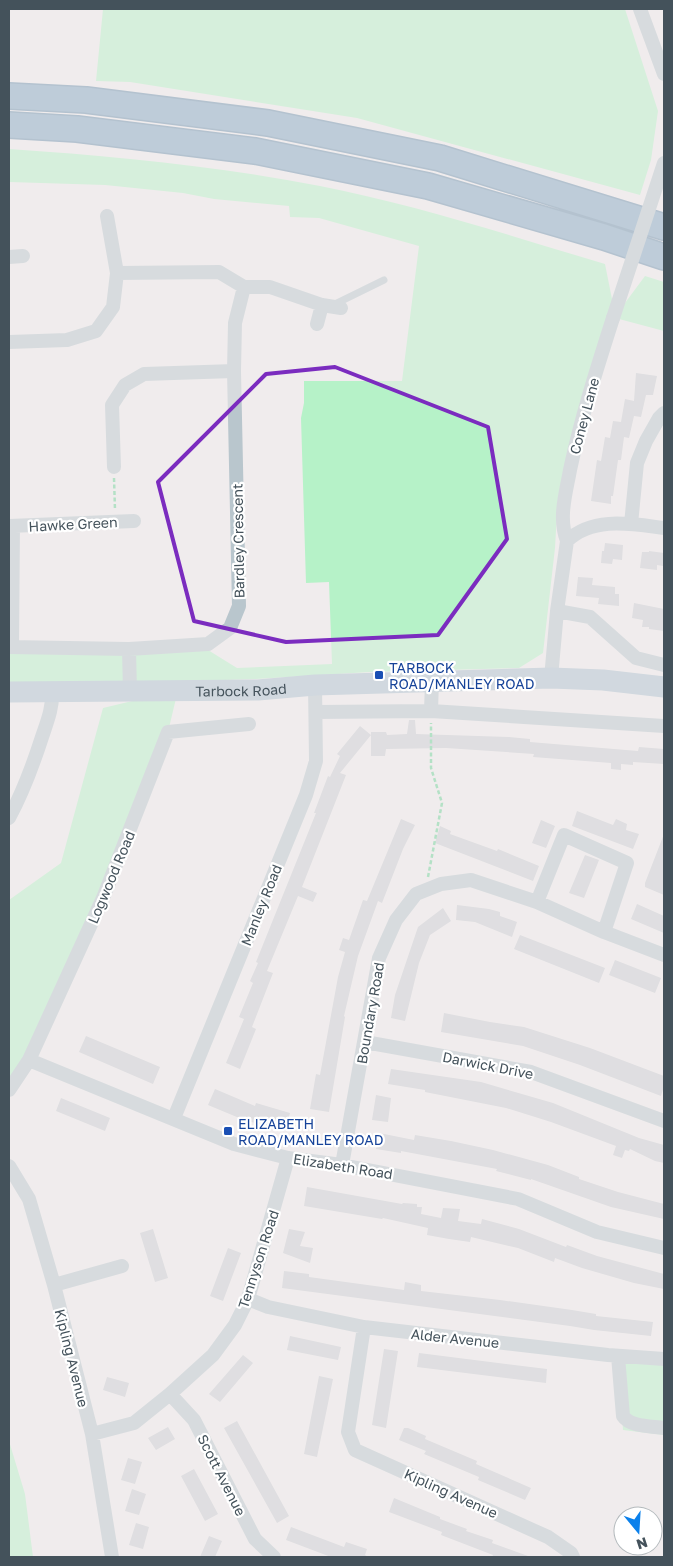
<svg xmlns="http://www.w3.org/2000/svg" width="673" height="1566" viewBox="0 0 673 1566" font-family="'Golos Text',sans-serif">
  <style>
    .green { fill: #b6f2c8 }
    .building { fill: #c9ccd2 }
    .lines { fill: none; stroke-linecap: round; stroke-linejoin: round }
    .highway-casing { stroke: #6b8fac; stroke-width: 28 }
    .path { stroke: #6cd297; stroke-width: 2.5; stroke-dasharray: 4 2.5; stroke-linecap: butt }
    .lane { stroke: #b9c6cd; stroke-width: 7 }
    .street { stroke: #b9c6cd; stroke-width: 14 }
    .primary { stroke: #aabfce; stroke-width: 21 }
    .highway { stroke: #80a5c0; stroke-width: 25 }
    .street-bridge { stroke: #b9c6cd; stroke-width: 14 }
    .marked { fill: none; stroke: #7b2cbf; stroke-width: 4; stroke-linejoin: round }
    .transit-dot { fill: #1a4fb4; stroke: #fff; stroke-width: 2 }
    .labels { text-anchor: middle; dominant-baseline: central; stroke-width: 4.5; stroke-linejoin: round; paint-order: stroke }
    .street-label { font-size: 14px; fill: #44525b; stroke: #fff }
    .transit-label { font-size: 14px; fill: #164399; stroke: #fff; text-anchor: start }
  </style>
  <rect width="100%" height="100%" fill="#f0eced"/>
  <!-- green -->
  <path class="green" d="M103,9h522l33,102 -7,49 -11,35 -283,-77 -227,-36 -34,-1z
    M9,149c104,7 208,17 311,37 97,19 191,50 285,78l8,40 -56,209 -2,35 -12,105 -24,15 -149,4 -114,7 -247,8v-37h199l29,18 95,-4 -3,-82 -23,1 -5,-165 3,-15v-22h98l17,-135 -100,-28 -29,-1 -1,-11 -75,-7 -31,-6 -78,-8 -96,-3z
    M645,276l19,6v49l-45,-12 3,-12z
    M178,690l-10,42 -65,166 -94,190v-188l52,-37 42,-155z
    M618,1356l46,3v76l-41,-5z
    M9,1441l16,53 8,63h-24z"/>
  <!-- building -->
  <path class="building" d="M636,373l21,3 -4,19h-7l-5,22 -7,-1 -5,22 -5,-1 -3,23h-3l-5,36h-2v8l-20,-3 6,-41 4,1 4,-24 5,1 3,-17 8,1 4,-23 9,2z
    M605,543l18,2 -1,15 -9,-1 -1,5 -11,-1 1,-12h2z
    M649,551l15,2 -1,13 -6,-1v5l-17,-2 2,-16h7z
    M578,577l15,1 -1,7 23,2v7h4v12l-21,-2 1,-6 -23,-2z
    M634,603l30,6v22l-15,-2v-2h-7l1,-7 -11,-2z
    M409,720h6l1,14 93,3 21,2v3l108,9 1,-4 25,2v15l-31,-2v3l-12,-1v6l-10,-1v-6l-78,-6 1,-3 -88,-6 -60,1 -1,7h-14v-24h15l1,3 20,-1z
    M360,726l11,9 -31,38 6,2 -44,112 15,6 -4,9 -15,-6 -31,75 6,2 -21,54 4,2 -16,40 -14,-6 18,-44 -5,-2 14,-34 -3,-2 8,-18 -2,-1 60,-149h-2l14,-37 2,1 10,-21 -3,-2z
    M577,811l36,14 3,-6 11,5 -1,6 13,4 -6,15 -61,-23z
    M401,819l14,6 -12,24 -21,54 -4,-2 -20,55 -14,60 1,1 -16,95 -19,-3 6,-35 4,1 18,-98 7,-25 -6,-2 4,-12 6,2 14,-40 4,1z
    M541,820l14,6 -9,22 -14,-5z
    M440,826l11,5 -1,3 47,17 1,-2 41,17 -6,15 -98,-38z
    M664,834v61l-19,-8v-4z
    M585,855l14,5 -15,38 -15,-5z
    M637,904l27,12v17l-33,-14z
    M457,905l32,4 11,3v4l17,6 -5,15 -37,-15 -19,-2z
    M443,908l8,13 -21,14 -11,28 -14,58 -14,-3 4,-23 23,-68z
    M520,935l85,33 -6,15 -85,-34z
    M615,960l46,18 -6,15 -46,-18z
    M444,1013l46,9 34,5 66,21 74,28v10l-3,10 -81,-31 -57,-19 -82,-14z
    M86,1036l74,31 -7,17 -74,-32z
    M391,1069l90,13 72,21 86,35 25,7v18l-9,-2 -25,-12 -1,2 -4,-1 -3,8 -9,-3 3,-9 -65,-24 -45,-14 -81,-16v-2l-37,-6z
    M215,1089l40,17 1,-3 34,10 -5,18 -41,-11 -36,-15z
    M376,1095l15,3 -3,24 -16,-2z
    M61,1098l49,20 -5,13 -49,-20z
    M379,1133l35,7 1,-5 36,6 42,9 55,15 31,12v2l39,13 46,12v15l-53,-12 -80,-28v1l-35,-9 1,-2 -96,-18v2l-25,-4z
    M307,1187l95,17 1,-1 14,1v3h5l-1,7 20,4 2,-10 17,1 -2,12 23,3 1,-5 37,10 47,18 1,-2 30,11 67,18v15l-30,-6 -52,-15 -27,-10 -1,4 -36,-14 -47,-11 -1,5 -21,-3 -22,-4 1,-7 -45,-10 -1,1 -78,-13z
    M153,1229l15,49 -13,4 -15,-49z
    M289,1229l16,3 -5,14 13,2 -3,15 -27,-10z
    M228,1248l13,5 -18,48 -13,-5z
    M284,1271l25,3v3l95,13 1,-8 16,3v6l79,9 72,10 24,4v2l57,6 -2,14 -57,-6 -24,-4 -288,-38z
    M290,1336l51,11 -3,13 -51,-10z
    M384,1349l14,2 -12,77 -14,-3z
    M419,1353l128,16 -1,14 -129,-16z
    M243,1355l10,8 -33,39 -11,-8z
    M319,1376l14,3 -16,78 -13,-3z
    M107,1377l22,6 -4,14 -22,-7z
    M237,1421l52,95 -12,7 -53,-95z
    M168,1427l7,12 -19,11 -8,-12z
    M404,1428h4l18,8 -1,3 52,22 -1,3 55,24 -6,12 -47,-20 1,-3 -55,-23 2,-3 -27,-11z
    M128,1458l14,4 -7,22 -14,-4z
    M194,1469l24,45 -13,7 -24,-45z
    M132,1489l14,5 -7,21 -14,-4z
    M394,1498l46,19v2l27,10 -1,2 27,9 -1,3 36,13v1h-36l1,-2 -52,-20 1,-3 -53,-20z
    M136,1523l13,4 -6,22 -14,-4z
    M291,1527l53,20 2,-5 21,7 -2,6 3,2h-37l-45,-17z
    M209,1536l13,5 -7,16h-15z"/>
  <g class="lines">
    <!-- highway casing -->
    <g class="highway-casing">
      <path id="highway" d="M9,96l77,4 182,23 172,35 224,69
        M9,125l68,4 178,22 173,35 176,51 60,20"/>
    </g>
    <!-- path -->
    <path class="path" d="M114,478l1,32
      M428,877l14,-74 -11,-35v-45"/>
    <!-- lane -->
    <path class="lane" d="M333,305l51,-25"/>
    <!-- street -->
    <path class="street" d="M640,9l24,65
      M107,216l10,57
      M9,257l14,-1
      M317,324l5,-19
      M9,342l58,-2 29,-9 17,-24 4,-34 102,-1 25,15h26l52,18 19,3
      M114,467l-2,-62 13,-20 19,-11 90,-3
      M631,524l6,-61 9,-22 13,-23 5,-5
      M9,526l125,-5
      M567,541c26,-25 65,-17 97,-13
      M557,611l33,6 46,41 28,7
      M9,647l120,2 79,-5 22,-16 9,-22 -5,-235 1,-48 9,-36
      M12,647l1,-121
      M129,649l1,43
      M551,678l6,-67 10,-70c-9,-23 -1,-48 3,-71 11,-52 27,-102 43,-152
      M432,681l-1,30 233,15
      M316,712l115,-1
      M9,818c14,-26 24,-53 33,-81 5,-15 11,-29 10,-46
      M537,902l27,-67 63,28 -23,69
      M365,1042l166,30 133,49
      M29,1060l205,84 54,14 54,7 176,34 79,33 67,16
      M9,1090l20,-30 74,-162 65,-166 81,-8
      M174,1118l132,-323 10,-34 -1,-76
      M342,1165l37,-207 17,-38 20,-26 25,-10 30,-4 66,22 67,30 60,23
      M9,1166l20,33 25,86 38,149 20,123
      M54,1285l68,-19
      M248,1299l20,8 96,20 244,28 56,4
      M364,1327l-16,105 7,18 193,87 23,16 2,4
      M618,1356l5,60c7,11 29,10 41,12
      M170,1394l24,26 61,119 19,18
      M92,1434l42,-11 36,-29 43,-39 22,-30 13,-26 40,-141"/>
    <!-- primary -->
    <path class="primary" id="s1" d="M9,692l249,-2 57,-5 236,-7 52,2 61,7"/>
    <!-- highway -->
    <use href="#highway" class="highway"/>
    <!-- street-bridge -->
    <path class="street-bridge" d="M613,318l51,-155"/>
  </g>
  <!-- marked area -->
  <path d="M0 0H673V1566H0ZM335,367l153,60 19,112 -69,96 -152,7 -92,-21 -36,-139 108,-108z" fill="#f0eced" fill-opacity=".55" fill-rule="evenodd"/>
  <path class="marked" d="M335,367l153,60 19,112 -69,96 -152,7 -92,-21 -36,-139 108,-108z"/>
  <!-- markers -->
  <g class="transit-dot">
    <rect x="374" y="670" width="10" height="10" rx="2.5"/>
    <rect x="223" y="1126" width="10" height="10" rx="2.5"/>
  </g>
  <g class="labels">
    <!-- street labels -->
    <g class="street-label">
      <text transform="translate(584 416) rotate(-75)">Coney Lane</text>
      <text transform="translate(73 524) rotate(-3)">Hawke Green</text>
      <text transform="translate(238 541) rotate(-91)">Bardley Crescent</text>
      <text stroke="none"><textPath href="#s1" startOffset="232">Tarbock Road</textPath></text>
      <text transform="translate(111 877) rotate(-67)">Logwood Road</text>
      <text transform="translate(261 905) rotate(-68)">Manley Road</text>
      <text transform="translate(370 1013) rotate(-80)">Boundary Road</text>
      <text transform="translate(488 1065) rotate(11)">Darwick Drive</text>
      <text transform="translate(343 1166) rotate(9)">Elizabeth Road</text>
      <text transform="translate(258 1259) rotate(-72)">Tennyson Road</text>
      <text transform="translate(455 1338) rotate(6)">Alder Avenue</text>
      <text transform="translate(72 1358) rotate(76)">Kipling Avenue</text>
      <text transform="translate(222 1475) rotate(63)">Scott Avenue</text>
      <text transform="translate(451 1493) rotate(24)">Kipling Avenue</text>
    </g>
    <!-- transit labels -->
    <g class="transit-label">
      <text x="389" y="667">TARBOCK<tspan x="389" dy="16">ROAD/MANLEY ROAD</tspan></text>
      <text x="238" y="1123">ELIZABETH<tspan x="238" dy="16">ROAD/MANLEY ROAD</tspan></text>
    </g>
  </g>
  <!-- border -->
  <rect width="673" height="1566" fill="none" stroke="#44525b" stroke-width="20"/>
  <!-- north arrow -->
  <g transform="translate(638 1531) rotate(162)"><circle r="24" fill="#ffffff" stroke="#b4babd"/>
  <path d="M0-4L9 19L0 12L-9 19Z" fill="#0b80eb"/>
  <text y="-8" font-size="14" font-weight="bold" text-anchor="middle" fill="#44525b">N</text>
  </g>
</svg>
